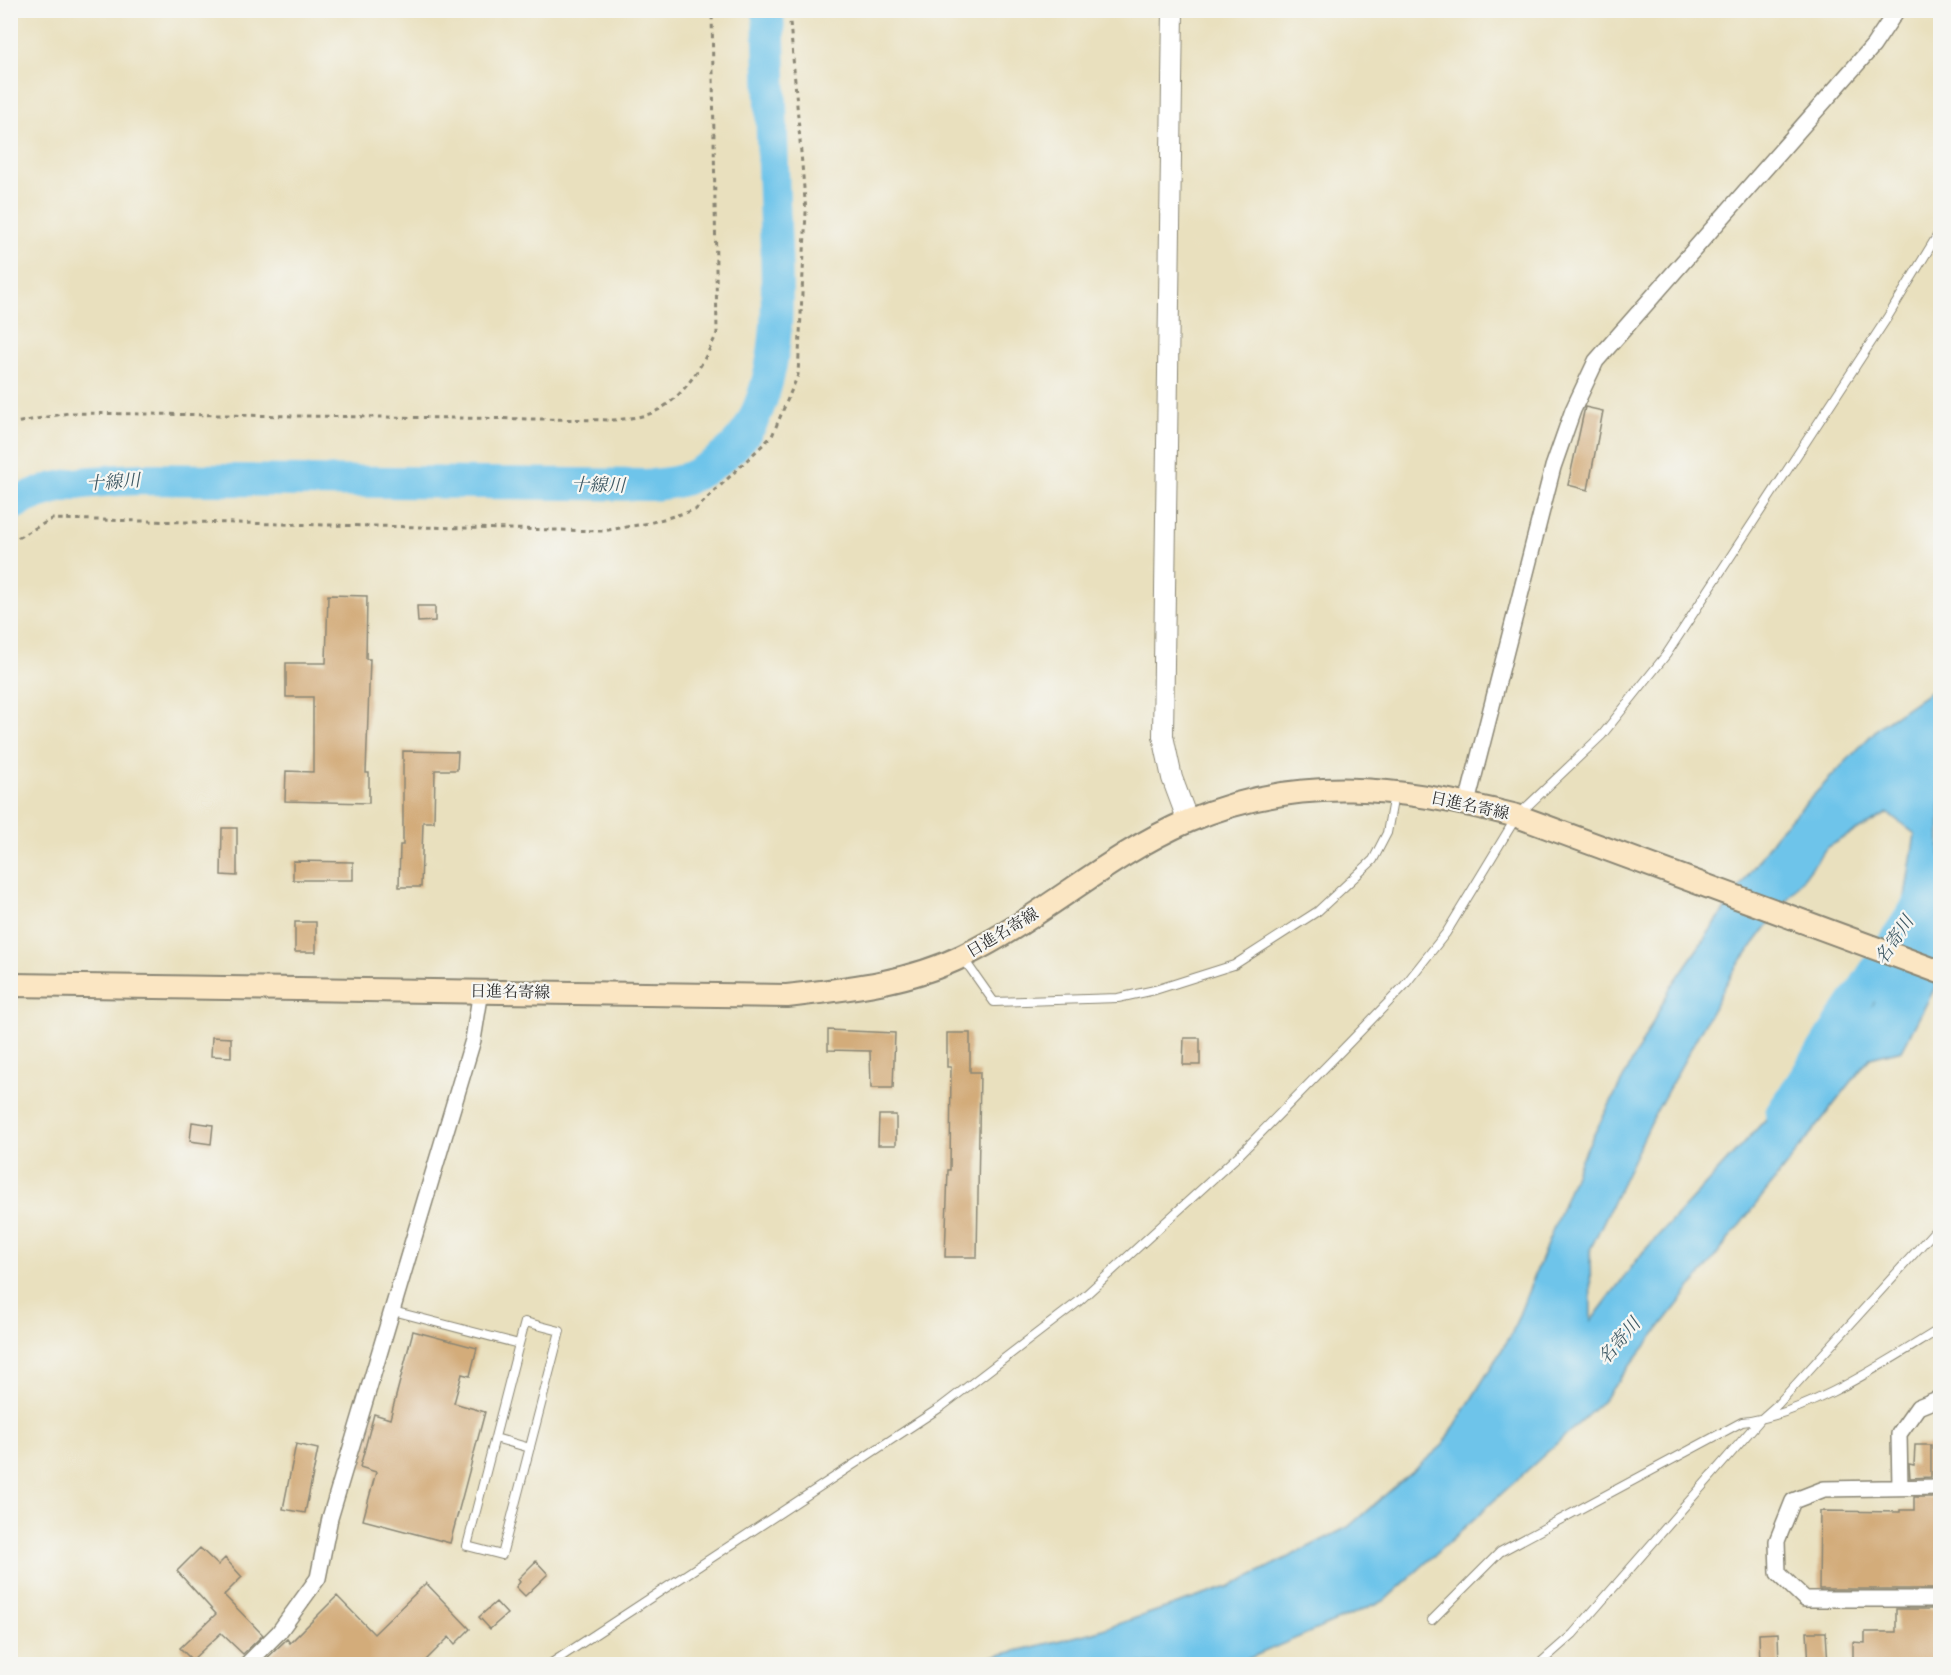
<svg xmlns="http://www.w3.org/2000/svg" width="1951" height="1675" viewBox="0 0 1951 1675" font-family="'Libre Caslon Text','Noto Serif JP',serif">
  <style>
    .water { fill: #6ec4ea; stroke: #4c788a; stroke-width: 1.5; fill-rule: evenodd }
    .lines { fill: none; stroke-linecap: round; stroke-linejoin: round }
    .river { stroke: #6ec4ea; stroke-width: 32 }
    .building { fill: #d3ac7a }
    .service-casing { stroke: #8a8674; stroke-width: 10 }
    .minor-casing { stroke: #8a8674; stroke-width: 18 }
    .tertiary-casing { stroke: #8a8674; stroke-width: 22 }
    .secondary-casing { stroke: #8a8674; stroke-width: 26 }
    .path { stroke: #8a8674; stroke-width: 3; stroke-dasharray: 4.5 4.5; stroke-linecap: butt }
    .service { stroke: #fff; stroke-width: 8 }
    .minor { stroke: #fff; stroke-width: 15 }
    .tertiary { stroke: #fff; stroke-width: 20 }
    .secondary { stroke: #fbe6c3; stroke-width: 22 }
    .labels { text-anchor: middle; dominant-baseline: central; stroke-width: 4.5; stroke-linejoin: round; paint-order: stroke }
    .street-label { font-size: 16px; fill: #2b2b2b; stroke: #f6f6f2 }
    .water-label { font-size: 18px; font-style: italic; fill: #3f5964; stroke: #f6f6f2 }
  </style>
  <rect width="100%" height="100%" fill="#f6f6f2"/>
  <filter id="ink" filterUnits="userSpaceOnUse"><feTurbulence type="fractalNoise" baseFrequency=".0167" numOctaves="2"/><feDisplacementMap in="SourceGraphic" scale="12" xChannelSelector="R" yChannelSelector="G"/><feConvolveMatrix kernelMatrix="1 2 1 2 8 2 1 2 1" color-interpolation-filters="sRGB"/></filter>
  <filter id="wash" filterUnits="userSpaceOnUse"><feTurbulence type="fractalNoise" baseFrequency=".008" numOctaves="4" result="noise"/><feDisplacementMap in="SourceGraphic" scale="24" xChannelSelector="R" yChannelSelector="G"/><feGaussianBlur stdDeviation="1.35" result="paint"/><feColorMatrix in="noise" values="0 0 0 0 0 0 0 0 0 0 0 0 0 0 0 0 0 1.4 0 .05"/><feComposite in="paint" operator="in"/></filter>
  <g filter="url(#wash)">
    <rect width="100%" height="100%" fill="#e9e0be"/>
    <!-- water -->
    <path class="water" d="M1940,685v293l-38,72 -32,8 -269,345 -216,197 -149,64h-274l132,-32 137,-46 117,-59 95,-82 68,-110 69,-174 91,-174 107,-155 102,-106zM1888,813l27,21 -11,69 -31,100 -230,249 -52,69 -1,-71 66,-138 78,-142 93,-123z"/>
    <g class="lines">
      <!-- river -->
      <path class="river" d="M10,506c40,-24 86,-25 131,-27l511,6c10,-1 22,-2 31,-5 28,-11 59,-34 71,-62 32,-67 22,-148 20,-220 -2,-63 -4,-125 -6,-188
        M1781,1114l159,-242"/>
    </g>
    <g id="blocks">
      <!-- building -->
      <path class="building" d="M1585,407l18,4 -15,79 -20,-5z
        M328,595l39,1 -1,63h4l-4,114h3v30l-84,-2 1,-30 27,1v-75h-27v-34h40z
        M417,606h18v15l-17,1z
        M403,751l55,1 -1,18h-22l-1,52h-11l-2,65h-22l1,-42h3z
        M222,828h15v48l-16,-1z
        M293,861l60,1v18h-60z
        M295,922h21v30h-21z
        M828,1030l67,3 -2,55h-22l-1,-37 -42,-1z
        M947,1033h23v39h10l-3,185h-32l3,-87h2l1,-103h-4z
        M212,1037l19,1v19l-20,-1z
        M1184,1038h16v27h-17z
        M879,1115h17v30h-18z
        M192,1122l21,3 -2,19 -21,-3z
        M413,1331l64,17 -7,28 -8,-2 -8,29 31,9 -35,131 -87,-23 13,-48 -16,-5 14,-53 16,5z
        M296,1444l22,5 -13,64 -22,-4z
        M1915,1445h16v32l-21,1 -1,-14 5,1z
        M1914,1497h27v92h-122l1,-78 80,1v-2h14z
        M200,1548l18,17 7,-7 17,19 -18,18 39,40 -20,19 -22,-21 -29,27 -12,-12 36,-34 -39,-43z
        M536,1561l12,13 -23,22 -9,-9 4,-5 -2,-3z
        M426,1583l44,46 -15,15 -6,-7 -28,28h-161l27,-26 3,4 47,-47 37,38z
        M496,1602l11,12 -17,15 -11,-12z
        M1896,1609h45v56h-88v-23l12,1v-11h31z
        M1807,1632h19l2,33h-19z
        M1778,1633l1,32h-19l-1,-31z"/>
    </g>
  </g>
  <g filter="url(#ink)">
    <use href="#blocks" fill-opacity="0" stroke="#8a8674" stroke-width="1.5"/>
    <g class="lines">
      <!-- service casing -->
      <g class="service-casing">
        <path id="service" d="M963,958l31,44 124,-4 37,-8 79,-25 84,-54 55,-51 14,-27 7,-38
          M393,1311l126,33 -52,202 35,9 58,-224 -35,-9 -6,22
          M495,1438l35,10
          M1432,1620l68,-68 242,-130c65,-7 142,-59 198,-93
          M550,1664l391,-257 137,-105 162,-148 109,-111 55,-57 42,-53 71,-117 85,-81 64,-80 221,-337 53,-87
          M1539,1664l34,-30 187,-214 18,-16 162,-179"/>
      </g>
      <!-- minor casing -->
      <g class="minor-casing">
        <path id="minor" d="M1467,803l86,-336 20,-57 23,-49 277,-315 24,-36
          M1900,1487l-1,-53 19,-27 22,-9
          M1940,1487l-116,2 -31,12 -16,40 1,32 27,26h135
          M247,1664l32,-32 39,-54 12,-60 143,-478 8,-49"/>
      </g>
      <!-- tertiary casing -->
      <g class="tertiary-casing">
        <path id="tertiary" d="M1173,10l-10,726 9,42 16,43"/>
      </g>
      <!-- secondary casing -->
      <g class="secondary-casing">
        <path id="secondary" d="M10,985l777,11c59,-7 121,-13 176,-40 79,-38 144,-100 225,-135 112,-48 215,-34 329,-5l423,156"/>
      </g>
      <!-- path -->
      <path class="path" d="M10,424l58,-11 545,7c11,-1 22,-2 33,-5 35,-10 58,-52 71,-82l-5,-323
        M10,542l42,-23 551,12 46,-8 46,-13 77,-74 26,-61 8,-163 -17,-202"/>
      <!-- service -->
      <use href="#service" class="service"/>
      <!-- minor -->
      <use href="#minor" class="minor"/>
      <!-- tertiary -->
      <use href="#tertiary" class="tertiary"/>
      <!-- secondary -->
      <use href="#secondary" class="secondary"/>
    </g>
  </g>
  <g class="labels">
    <!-- street labels -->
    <g class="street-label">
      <text transform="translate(1470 805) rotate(12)">日進名寄線</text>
      <text transform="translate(1002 932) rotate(-31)">日進名寄線</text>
      <text transform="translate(510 991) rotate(1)">日進名寄線</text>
    </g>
    <!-- water labels -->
    <g class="water-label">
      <text transform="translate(113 482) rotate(-4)">十線川</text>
      <text transform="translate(598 485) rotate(1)">十線川</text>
      <text transform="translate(1894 940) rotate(-56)">名寄川</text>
      <text transform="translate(1619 1341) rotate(-50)">名寄川</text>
    </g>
  </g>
  <!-- margin -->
  <rect width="1951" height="1675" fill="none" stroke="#f6f6f2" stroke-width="36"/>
</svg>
